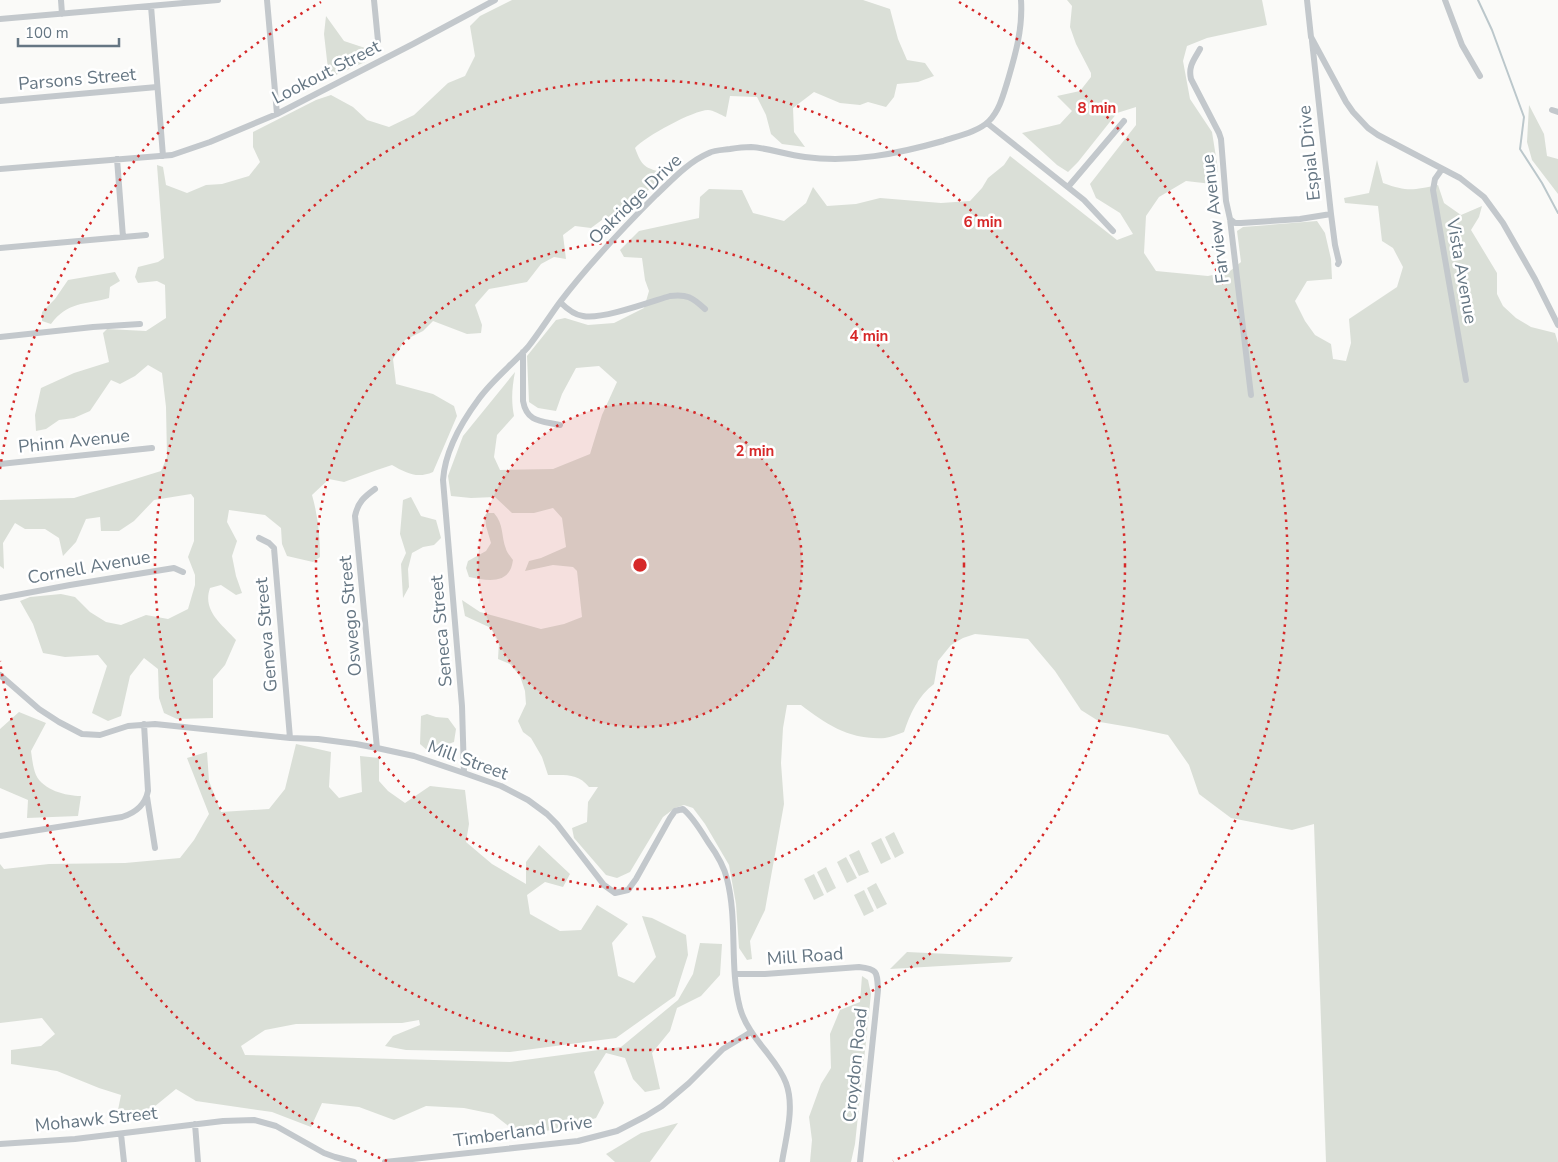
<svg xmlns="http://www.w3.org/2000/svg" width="1558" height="1162" viewBox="0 0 1558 1162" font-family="'Nunito Sans',sans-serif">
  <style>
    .green { fill: #dadfd7 }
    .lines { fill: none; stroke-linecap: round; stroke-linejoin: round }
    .stream { stroke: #bbc7cb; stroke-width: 2 }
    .street { stroke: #c3c8cc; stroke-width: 6 }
    .ring { fill: none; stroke: #d62828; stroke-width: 2.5; stroke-dasharray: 2.5 5 }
    .labels { text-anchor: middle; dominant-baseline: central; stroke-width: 5; stroke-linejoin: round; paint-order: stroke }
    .street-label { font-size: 18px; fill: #657683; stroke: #fff }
    .centre { fill: #d62828; stroke: #fff; stroke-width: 2.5 }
    .ring-label { font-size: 15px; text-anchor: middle; font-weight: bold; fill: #d62828; stroke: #fff; stroke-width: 5; stroke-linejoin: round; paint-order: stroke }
  </style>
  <rect width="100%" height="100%" fill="#fafaf8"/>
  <!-- green -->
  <path class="green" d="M512,0h351l27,9 8,30 9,21 18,3 9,13 -16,6 -21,2 -3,13 -8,10 -18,-5 -8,3 -20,-2 -26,-11 -21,16 1,24 11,15 -23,-3 -11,-10 -5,-19 -9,-18 -27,-1 -4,21c-5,-2 -13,-7 -18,-7 -14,0 -64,27 -73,38 7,19 10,20 30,25l-42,43 -17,1 -15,11 -16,-2 -12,9 3,24 -12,-2 -13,7 -14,18 -38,7 -14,16 7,20 -1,8 -14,1 -34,-13 -10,10 -18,9 -12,19 3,25 37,10 21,12 3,10 -24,56c-16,7 -27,1 -41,-7l-15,5 -33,12 -15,-3 -17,16c6,21 8,41 8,62l-7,5 -26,-6 -5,-12 -1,-16 -16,-13 -36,-5 -2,12 10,19 -5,15 4,20 6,17 -6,2 -15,-10 -11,3c-8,23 12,36 26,52l-11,25 -12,14v39l-36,1 -13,-6 -5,-15 -1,-29 -14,-11 -14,18 -9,40 -13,5 -16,-8 15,-47 -9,-11 -33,2 -22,-4 -10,-29 -13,-23 10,-4 31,-3 14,3 15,15 16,10 15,3 25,-10 22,4 20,-10 7,-24v-10l-7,-18 6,-16v-43l-3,-4 -37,6 -20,21 -15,10h-18l-1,-14 -14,2 -10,23 -13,14 -4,-18 -14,-9h-20l-10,-6 -12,20 1,26 -4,-3v-66l74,-2 87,-27 6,-14 -1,-50 -4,-34 -14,-8 -13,11 -15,8 -9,-4 -21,31 -16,7 -15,2 -13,9 -10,2 -1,-16 6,-27 33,-15 35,-11 -6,-29 4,-4 39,2 20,-13 -1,-33 -8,-4 -19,2 -3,-6 3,-10 20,-5 6,-4 -7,-93 6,2 3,18 21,8 19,-8 16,-1 27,-8 11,-14 -7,-15v-15l63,-32 15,-5 22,12 14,13 22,7 25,-12 34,-32 17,-7 10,-20 -5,-30 10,-10z
    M1067,0h195l5,25 -60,13 -20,8 -4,15 7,38 22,33 6,38 -6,14 -26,-3 -27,16 -13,19 -2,37 12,18 52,5 22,-5 11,-9 -4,-31 6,-4 74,-6 8,12 6,26 1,20 -25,2 -12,20 10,20 10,14 16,9 2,15 13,2 5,-18 -2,-24 48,-32 6,-20 -10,-19 -11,-7 -4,-35 -33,-3 -1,-5 25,-5 8,-33 6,23c25,9 30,7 55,2l6,18 17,12 21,-9 -3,11 -8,13 26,43v21l6,12 13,12 15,9 24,6 3,10v819h-232l-12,-338 -22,6 -61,-12 -32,-24 -10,-29 -21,-30 -33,-7 -35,-6 -19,-12 -26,-39 -27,-32 -53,-5 -12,4 -12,7 -13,16 -4,23c-16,12 -24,30 -30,48 -6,2 -13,5 -19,6 -35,2 -58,-13 -84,-33h-14l-4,23 -2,35 3,41 -19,106 -15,31 2,18 -5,1 -8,-12 -3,-44 -7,-39 -24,-41 -12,-16 -9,-3 -9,3 -12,9 -33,55 -13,6 -11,-3 -32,-37 -2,-10 15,-6 1,-20 10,-15h-9c-11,-14 -24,-12 -41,-12l-6,-18 -11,-19 -8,-6 -5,-11 8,-17 -1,-13 -5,-15 -10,-12 -12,-5 1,-17 -8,-14 -26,-12 -3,-16 18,12 61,17 23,-5 18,-7 -5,-46 -4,-4 -20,-2 -28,6 4,-10 12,-3 25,-11 -4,-29 -9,-10 -19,5h-22l-17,-16 -24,1 -20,-2 -3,-20 15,-40 52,-64c-3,16 -4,28 -1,44l-17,19 -3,22 6,13 53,-1 37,-15 12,-39 15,-33 -18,-16 -23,2 -14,26 -6,17 -18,-3 -9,-6 -2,-46 29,-36 9,-2 23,7 26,-2 30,-15 5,-17 -4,-11 -3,-22 -18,-1 -4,-7 19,-19 60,-13 1,-21 9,-8 33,1 11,23 31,8 22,-18 7,-16 14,19 29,-2 24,-6 61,5 29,-2 12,-13 6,-10 16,-13 6,-9 107,84 16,-6 -13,-21 -24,-15 -6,-14 46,-59v-18l-19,6 -39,49 -10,10 -11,-7 -35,-32 38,-9 12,-13 -15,-15 23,-5 11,-14v-4l-15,-29 -6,-17 2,-21z
    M326,16l18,25 21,7v14l-36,16 -5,-44z
    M1529,105l15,29 3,22 11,3v35l-26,-34 -5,-18z
    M115,272l5,9 -10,6 -1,11c-24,7 -41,3 -58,26l-9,-3v-9l13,-13 13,-19z
    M411,497l10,19 15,4 5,18 -7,7 -11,2 -11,6 -4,16 1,18 -6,11 -2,-34 5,-11 -6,-19 3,-34z
    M487,513h7c10,11 7,23 12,36 1,4 5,8 7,11 -3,25 -25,21 -44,17l-3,-9 2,-7 18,-10 5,-8 -5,-17 -1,-11z
    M19,712l27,11 -15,28c1,7 2,17 5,24 7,15 30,21 45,21l-3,20 -51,2 1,-18 -28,-12v-59z
    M427,714l9,3 12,1 8,11 -2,13 -9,3 -1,6 -5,4 -11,-4 -8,-7 1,-28z
    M296,744l35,8 -2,35 10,11 23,-6 -2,-36 19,2v23l9,10 17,12 25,-17 35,4 4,34 -3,18 26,22 34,20v-22l13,-17 31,29 -7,13 -18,-5 -18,13 3,19 30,17 21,-1 16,-25 31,19 -16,19 6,33 16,7 22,-26 -14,-41 10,2 34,17 2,20 -13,41 -59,42 -106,14 -104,-2 -21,-4 8,-10 27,-11 -1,-5 -17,3 -106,1 -31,6 -24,16 4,9 265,7 111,-15 57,-47 15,-26 7,-31 22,1 -2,31 -19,21 -24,12 -7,23 -18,22 8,36 -15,3 -12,-13 -8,-21 -19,-5 -12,19 10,31 -8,15 -32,10 -44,7 -27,-21 -29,-6 -38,-2 -32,14 -35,-13 -37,-4 -11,24 -39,-15 -76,-11 -20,-12 -27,22 -31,-1 3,-15 -22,-7 -42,-17 -46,-7v-14l30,-4 14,-12 -13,-16 -42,5v-159l4,5 45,-5 76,-1 55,-5 14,-18 15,-26 -22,-56 20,-6 2,29 12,31 48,-3 16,-20z
    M894,832l10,21 -9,5 -10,-21z
    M881,838l10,21 -10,5 -10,-21z
    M859,850l10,22 -10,4 -10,-21z
    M846,857l11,21 -10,5 -10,-21z
    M826,867l10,21 -9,5 -10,-21z
    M814,874l10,21 -10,5 -10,-21z
    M876,883l11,21 -10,5 -10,-21z
    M864,890l10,21 -10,5 -10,-21z
    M907,952l106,5 -3,5 -120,7z
    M862,976l6,4 3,14 -16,150 -4,18h-41l2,-22 -3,-23 12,-33 10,-16 -1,-34 10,-24 20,-8z
    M678,1123l-28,39h-35l-9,-8 35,-21z"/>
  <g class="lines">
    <!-- stream -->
    <path class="stream" d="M1478,0l14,30 32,87 -4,32 22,34 16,30"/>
    <!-- street -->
    <path class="street" d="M61,0l1,14
      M267,0l10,114
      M374,0l4,41
      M1307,0l4,37 35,65 7,10 15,16 10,7 82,43 24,19 19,26 32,56 23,46
      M1445,0l17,45 18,31
      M151,6l12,150
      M0,19l218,-19
      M1312,41l19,173 4,31 4,17 -1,2
      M1200,49c-6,11 -12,17 -9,30l28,54 2,6 5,62 4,18 21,176
      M0,101l157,-14
      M1552,110l6,2
      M987,123l97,77 29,31
      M117,159l6,78
      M0,169l172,-14 38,-13 67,-28 136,-70 82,-44
      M1442,169l-7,10 -2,11 33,190
      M1068,187l56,-66
      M1230,219l5,4h6l59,-4 31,-5
      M0,248l146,-13
      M560,302c6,6 14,13 23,14 18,4 67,-14 87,-20 17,-2 22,1 35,13
      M0,337l93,-10 47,-3
      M523,352v49c4,22 19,20 37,24
      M0,464l152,-16
      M375,489c-11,8 -17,13 -20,27l22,232
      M259,538l10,5 5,5 16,190
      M0,598l70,-13 104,-17 9,4
      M0,675l39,34 20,13 23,12 18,1 28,-9 27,-2 135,14 28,1 38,5 21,4 37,8 50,17 37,13 27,14 19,14 10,10 47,61 11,8 13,-3 8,-11 34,-61 5,-7 8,-2c10,8 18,22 25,33 8,11 16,24 19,37 11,43 2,88 13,129 5,18 17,32 28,46 7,9 14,18 18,29 9,24 0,54 -4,79
      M464,773l-2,-67 -19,-226c2,-29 18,-57 35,-80 14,-20 34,-35 50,-53 11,-14 21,-30 32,-45 29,-38 62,-73 96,-107 16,-15 32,-33 53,-42 6,-3 14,-3 21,-4 6,-1 14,-2 21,-2 18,1 35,8 54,10 47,6 92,-3 138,-16 15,-5 35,-9 46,-20 10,-10 14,-25 18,-38 8,-27 16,-54 14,-83
      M147,797l8,51
      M0,836l122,-19c13,-4 23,-11 26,-26l-4,-67
      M735,974h30l94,-7c19,2 18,5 19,23l-18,172
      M195,1124l3,38
      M121,1134l3,28
      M0,1144l75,-5 148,-18 31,-1 22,6 48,27 11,4 19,5
      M385,1162l193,-21 39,-10 29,-15 16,-10 27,-23 34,-34 28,-17"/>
  </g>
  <!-- distance rings -->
  <circle cx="640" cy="565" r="162" fill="#d62828" fill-opacity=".12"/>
  <g class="ring">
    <circle cx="640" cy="565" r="162"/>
    <circle cx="640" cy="565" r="324"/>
    <circle cx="640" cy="565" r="485"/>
    <path d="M387 1161A647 647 0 0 1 0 661M0 469A647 647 0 0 1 321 2M959 2A647 647 0 0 1 893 1161"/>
  </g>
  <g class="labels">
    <!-- street labels -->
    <g class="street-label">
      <text transform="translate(326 72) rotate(-27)">Lookout Street</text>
      <text transform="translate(77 79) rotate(-5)">Parsons Street</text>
      <text transform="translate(1309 153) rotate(-96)">Espial Drive</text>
      <text transform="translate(635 199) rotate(-44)">Oakridge Drive</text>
      <text transform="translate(1215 219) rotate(-97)">Farview Avenue</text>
      <text transform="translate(1462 271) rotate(80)">Vista Avenue</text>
      <text transform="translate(74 441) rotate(-6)">Phinn Avenue</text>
      <text transform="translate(89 567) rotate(-10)">Cornell Avenue</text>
      <text transform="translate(350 616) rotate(-95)">Oswego Street</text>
      <text transform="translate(441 631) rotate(-95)">Seneca Street</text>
      <text transform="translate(266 635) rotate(-95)">Geneva Street</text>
      <text transform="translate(468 760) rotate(20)">Mill Street</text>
      <text transform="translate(805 956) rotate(-4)">Mill Road</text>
      <text transform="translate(855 1065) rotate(-84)">Croydon Road</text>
      <text transform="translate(96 1119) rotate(-6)">Mohawk Street</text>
      <text transform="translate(523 1131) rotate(-8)">Timberland Drive</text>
    </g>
  </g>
  <circle cx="640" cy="565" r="8" class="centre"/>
  <g class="ring-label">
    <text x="1097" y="113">8 min</text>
    <text x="983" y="227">6 min</text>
    <text x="869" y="341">4 min</text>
    <text x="755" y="456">2 min</text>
  </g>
  <!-- scale -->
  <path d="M18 38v8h101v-8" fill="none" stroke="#657683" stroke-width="2.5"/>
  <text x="25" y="38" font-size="15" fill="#657683" stroke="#ffffff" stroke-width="4" paint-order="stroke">100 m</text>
</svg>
